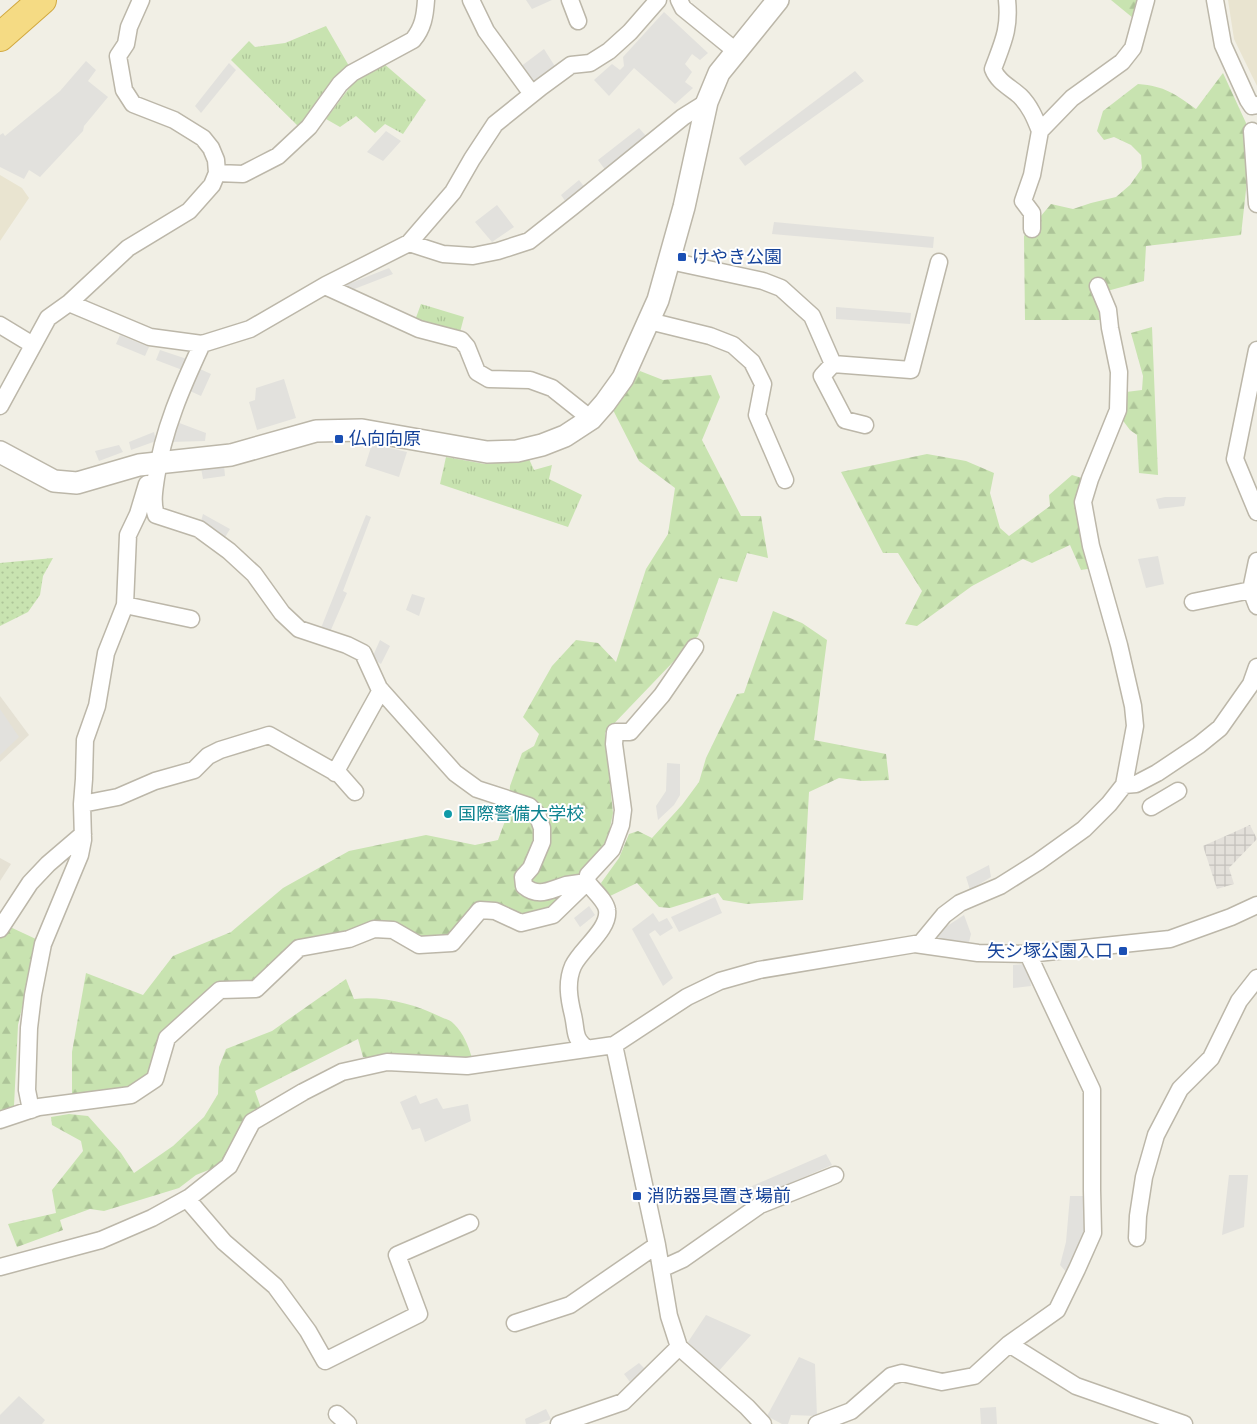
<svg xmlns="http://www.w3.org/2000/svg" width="1257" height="1424" viewBox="0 0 1257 1424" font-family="'Source Sans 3','Noto Sans JP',sans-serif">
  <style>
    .residential { fill: #e5e1d4 }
    .industrial { fill: url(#industrial-grid) }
    .education { fill: #e9e4d0 }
    .grass { fill: url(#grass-tufts) }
    .forest { fill: url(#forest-firs) }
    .park { fill: url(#park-dots) }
    .parking { fill: #e2e1dd }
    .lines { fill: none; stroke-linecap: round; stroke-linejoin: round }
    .minor-casing { stroke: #bcb7a9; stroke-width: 19 }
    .tertiary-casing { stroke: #bcb7a9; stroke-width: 24 }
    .trunk-casing { stroke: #d1a83f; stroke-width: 30 }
    .minor { stroke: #fff; stroke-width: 16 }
    .tertiary { stroke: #fff; stroke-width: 21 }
    .trunk { stroke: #f5db84; stroke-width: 28 }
    .transit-dot { fill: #1a4fb4; stroke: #fff; stroke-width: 2 }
    .culture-dot { fill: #0f9aa8; stroke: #fff; stroke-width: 2 }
    .labels { text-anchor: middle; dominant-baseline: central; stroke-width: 4; stroke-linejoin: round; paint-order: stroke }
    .transit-label { font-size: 18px; fill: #164399; stroke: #fff; text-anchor: start }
    .culture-label { font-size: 18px; fill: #0d838f; stroke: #fff; text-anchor: start }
  </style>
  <defs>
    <pattern id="industrial-grid" width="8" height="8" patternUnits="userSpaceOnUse" patternTransform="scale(1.25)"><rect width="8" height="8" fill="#e3e0da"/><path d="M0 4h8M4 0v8" fill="none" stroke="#c4c1bc"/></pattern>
    <pattern id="grass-tufts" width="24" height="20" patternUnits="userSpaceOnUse" patternTransform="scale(1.25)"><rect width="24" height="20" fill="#c8e3b0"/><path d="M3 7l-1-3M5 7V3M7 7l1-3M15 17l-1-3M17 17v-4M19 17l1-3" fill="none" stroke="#adc498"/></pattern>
    <pattern id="forest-firs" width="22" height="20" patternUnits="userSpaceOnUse" patternTransform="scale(1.25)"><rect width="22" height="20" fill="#c8e3b0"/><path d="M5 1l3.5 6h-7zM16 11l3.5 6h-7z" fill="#adc498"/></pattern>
    <pattern id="park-dots" width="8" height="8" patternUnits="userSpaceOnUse" patternTransform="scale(1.25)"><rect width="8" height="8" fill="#c8e3b0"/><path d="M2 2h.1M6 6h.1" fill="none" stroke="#adc498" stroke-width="1.8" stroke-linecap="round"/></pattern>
  </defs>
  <rect width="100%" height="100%" fill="#f1efe5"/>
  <!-- residential -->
  <path class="residential" d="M0,696l29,39 -29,27z
    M0,858l11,6 -11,17z"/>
  <!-- industrial -->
  <path class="industrial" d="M1250,825l7,14 -28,29 5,16 -17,5 -14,-43z"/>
  <!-- education -->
  <path class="education" d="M1228,0h29v86l-23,-47z
    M0,175l22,13 7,10 -29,43z"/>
  <!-- grass -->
  <path class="grass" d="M326,26l23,40 -50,61 -68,-67 18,-19 6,6 30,-4z
    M383,63l43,37 -23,34 -18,-10 -10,9 -19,-17 -16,11 -14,-8 30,-40z
    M421,304l43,13 -5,19 -45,-13z
    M446,457l39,7 44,-5 5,11 18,-5 -3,14 33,16 -14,32 -128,-43z"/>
  <!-- forest -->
  <path class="forest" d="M1111,0h30l-8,18z
    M1223,73l23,50 1,58 -6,54 -95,11 -2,35 -48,13 5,26h-76l-1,-84 27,-32 22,5 18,-6 25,-6 14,-12 12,-17 -1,-13 -10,-10 -17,-8 -10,3 -7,-9 6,-20 35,-27c27,2 37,10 58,25z
    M1152,327l6,148 -19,-2 -2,-38 -7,-5 -9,-12 5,-26 16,-2 1,-14 -12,-43z
    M640,371l23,9 48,-5 9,22 -18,43 39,76h20l7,42 -21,-5 -10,29 -18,-4 -21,58 -93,97 8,80 -6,30 -55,66 -31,9 -24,-13 -49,33 -27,1 -27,-13 -62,13 -36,4 -41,42h-37l-54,46 -13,45 -22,14 -57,7v-45l14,-79 57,22 30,-39 58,-24 52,-44 66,-37 77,-16 49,10 23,-5 10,-27 2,-27 12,-33 12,-7 5,-12 -16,-17 29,-51 24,-26 22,3 18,19 30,-93 22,-35 7,-46 -36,-27 -27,-53z
    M927,454l39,7 28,12 -4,20 10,35 9,8 41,-30 -1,-11 23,-20 10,3 -4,25 16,65 -13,2 -11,-25 -38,18 -9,-4 -51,27 -55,40 -12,-2 17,-33 -24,-38h-15l-42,-81z
    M773,611l29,12 25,17 -13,100 72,14 3,26 -26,1 -24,-3 -30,14 -6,108 -56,4 -24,-4 -5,-7 -48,15 -11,-1 -22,-24 -29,14 -7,-14 18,-25 10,-24 9,-3 14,7 30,-33 17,-23 7,-24 31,-64 7,-1z
    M8,926l30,14 -20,85 -4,81 -14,6v-174z
    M346,979l8,20c30,-3 60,5 87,18 4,2 10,3 13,7 10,10 14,21 18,34l-109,-1 -5,-18 -103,52 6,17 -10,5 -30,52 -25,10 -17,13 -75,23 -14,-2 -30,11 3,10 -46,17 -9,-23 48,-11 -4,-23 31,-39 -2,-10 -29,-16 -1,-8 18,-3 19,2 33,37 13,20 39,-27 31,-29 14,-23 1,-27 7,-18 46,-18z"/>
  <!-- park -->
  <path class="park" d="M53,558l-10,18 -3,19 -12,17 -28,14v-63z"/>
  <!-- parking -->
  <path class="parking" d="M526,0h26l-20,9z
    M664,12l44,41 -8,7 -8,-6 -7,10 7,8 -7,10 8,6 -18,16 -41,-36 -25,28 -15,-16 18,-16 8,6 4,-4 -1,-9z
    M544,49l12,19 -24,18 -12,-19z
    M86,61l10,9 -8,11 20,16 -24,29 -1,5 -43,46 -11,-7 -5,9 -24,-12v-32l3,-2 2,3 55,-45z
    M229,63l7,7 -35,43 -6,-7z
    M855,71l9,10 -119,85 -6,-8z
    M639,128l7,8 -40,35 -8,-11z
    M386,131l15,10 -18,20 -16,-9z
    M579,180l7,9 -18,16 -7,-10z
    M497,205l17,22 -22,15 -17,-20z
    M774,222l160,15 -1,11 -161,-14z
    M389,268l4,6 -49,19 -3,-6z
    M836,307l75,6 -1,11 -74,-5z
    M120,335l29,12 -4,9 -29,-12z
    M160,350l30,10 -5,11 -29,-11z
    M200,369l11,5 -10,22 -11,-5z
    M284,379l12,39 -39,12 -8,-28 6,-2 1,-12z
    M174,421l32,12 -1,8 -36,1z
    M154,432l2,9 -25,9 -2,-8z
    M372,444l35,8 -8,25 -34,-11z
    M119,445l4,7 -24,9 -4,-10z
    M224,465l1,11 -22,3 -2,-11z
    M1165,497h21l-2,9 -25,3 -3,-10z
    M203,514l27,15 -6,10 -24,-14z
    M366,515l5,2 -28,74 4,2 -17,39 -9,-4z
    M1158,556l6,28 -18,4 -8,-29z
    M412,594l13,4 -6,18 -13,-6z
    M380,640l10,6 -9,18 -9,-6z
    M0,709l19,28 -19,18z
    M667,763l13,1v31l-6,10 -16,15 -2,-14 10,-15z
    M989,865l2,12 -21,13 -4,-13z
    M715,897l7,16 -43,19 -8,-15z
    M589,906l6,9 -15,12 -6,-9z
    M653,913l6,9 8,-4 6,10 -13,8 -5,-6 -6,4 24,44 -10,8 -31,-57z
    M964,915l7,19 -2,8 -34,-4v-4z
    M1026,964l3,9 2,13 -18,2v-23z
    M416,1095l4,9 17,-6 6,11 25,-5 3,17 -46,21 -5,-14 -8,2 -12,-28z
    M826,1154l6,11 -74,32 -6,-11z
    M1229,1175h19l-4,52 -22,8z
    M1070,1196h15l2,38 -18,41 -9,-10 6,-23z
    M706,1315l45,20 -34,38 -29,-31z
    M799,1357l16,7 2,52 -26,-1 -3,9h-6l-15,-8z
    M639,1363l6,6 -15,13 -6,-8z
    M19,1396l26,24 -3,4h-42v-9z
    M996,1407l1,17h-16l-1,-16z
    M546,1409l5,10 -13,5h-12l-1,-5z"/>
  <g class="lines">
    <!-- minor casing -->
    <g class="minor-casing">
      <path id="minor" d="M471,0l15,31 46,63
        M570,0l8,21
        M679,0l4,8 54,44
        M1007,0c3,29 -4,42 -14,69 5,13 17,18 27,27 10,10 15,22 20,35
        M1215,0l8,45 25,55 4,6 5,-1
        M1252,131l5,73
        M217,173l26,1 35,-18 31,-29 31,-43 12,-11 61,-33c10,-12 12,-24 13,-40
        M1032,229v-16l-9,-12 9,-26 8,-44 32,-33 50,-36 11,-14 13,-48
        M409,243l44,-51 19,-33 23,-35 46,-37 30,-22 19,-2 19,-12 21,-19 28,-32
        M670,261l93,20 18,7 31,28 21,48 78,6 28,-108
        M325,286l94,43 42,11 6,7 10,25 12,7 41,1 22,8 39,31
        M69,303l81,34 52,7 48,-15 76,-44 83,-42 34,11 30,2 25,-5 31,-10 43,-34 111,-90 24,-15
        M649,321l61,15 23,9 19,17 11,22 -6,31 28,65
        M0,325l33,20
        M202,344c-20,43 -39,86 -46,134 -2,14 -4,24 0,37l43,14 30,22 25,23 28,39 17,16 48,16 16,8 16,35 76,85 22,16 52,17 8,8 5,14v14l-11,26 -8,9 1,9c15,12 25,4 42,-1 7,-1 14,-2 21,-3 6,8 19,19 20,28 3,19 -26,39 -34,56 -7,16 -4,33 0,49 4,18 0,22 14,34
        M1257,350l-22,109 22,53
        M833,364l-11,12 23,44 20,5
        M0,406l48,-88 21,-15 59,-55 61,-37 23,-26 5,-12 -1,-13 -5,-12 -8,-10 -29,-18 -41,-16 -9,-14 -6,-34 8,-12 3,-17 12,-27
        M1251,590l6,16
        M1193,602l58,-12 6,-29
        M125,605l66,14
        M335,773l46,-83
        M1124,785l12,-1 21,-11 42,-28 21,-17 31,-44 6,-17
        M82,804l36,-7 37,-16 39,-11 14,-14 12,-6 49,-15 71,40 15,17
        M1151,807l27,-16
        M0,929l30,-46 18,-19 35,-30
        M920,944l24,-29 16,-12 40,-17 38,-24 46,-33 25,-25 15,-19 11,-59 -2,-20 -14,-61 -28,-99 -8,-44 7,-23 28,-69 1,-38 -9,-44 -2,-18 -10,-24
        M614,1045l43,200 12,71 10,31
        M31,1110l-4,-20 2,-62 4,-33 10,-51 37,-89 3,-15 -1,-36 2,-25 1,-39 12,-34 9,-53 19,-48 3,-70 10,-21 9,-30
        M0,1120l39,-13 92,-12 24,-16 12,-41 53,-48 36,-1 43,-41 50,-9 25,-10 19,1 26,15 33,-2 28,-33 15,1 26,12 32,-8 34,-33 1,-7 24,-26 9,-24 2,-15 -9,-66 1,-12h15l32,-37 33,-48
        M187,1199l37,43 51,44 33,45 17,30 94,-47 -22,-59 73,-32
        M1137,1238l1,-22 6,-39 12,-42 24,-46 31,-31 28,-57 18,-23
        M0,1267l101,-27 51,-22 38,-21 39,-31 23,-44 51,-30 39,-20 45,-10 80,4 147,-21 73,-48 33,-16 39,-11 156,-26 63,9 50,1 142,-15 61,-22 26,-12
        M661,1269l22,-10 77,-54 75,-30
        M515,1323l55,-18 87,-60
        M1009,1344l67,42 108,38
        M679,1347l68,60 16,17
        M337,1414l11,10
        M559,1424l64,-22 56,-55
        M817,1424l34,-13 40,-35 11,-3 40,9 32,-6 35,-32 48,-34 20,-41 16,-36 -1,-43v-100l-64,-136"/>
    </g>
    <!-- tertiary casing -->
    <g class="tertiary-casing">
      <path id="tertiary" d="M0,452l54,29 23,2 62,-18 92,-10 85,-24 46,-1 125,22 30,-1 25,-6 23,-9 26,-17 14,-16 18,-25 35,-78 26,-93 23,-105 12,-29 59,-73"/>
    </g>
    <!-- trunk casing -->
    <g class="trunk-casing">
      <path id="trunk" d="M0,37l42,-37"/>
    </g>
    <!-- minor -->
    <use href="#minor" class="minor"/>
    <!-- tertiary -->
    <use href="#tertiary" class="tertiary"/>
    <!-- trunk -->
    <use href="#trunk" class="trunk"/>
  </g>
  <!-- markers -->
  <g class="transit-dot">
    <rect x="677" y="252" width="10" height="10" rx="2.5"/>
    <rect x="334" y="434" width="10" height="10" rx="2.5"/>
    <rect x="1118" y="946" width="10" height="10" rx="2.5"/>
    <rect x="632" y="1191" width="10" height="10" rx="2.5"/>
  </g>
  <circle class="culture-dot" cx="448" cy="814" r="5"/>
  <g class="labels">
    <!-- transit labels -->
    <g class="transit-label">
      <text x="692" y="257">けやき公園</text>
      <text x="349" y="439">仏向向原</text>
      <text x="1113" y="951" text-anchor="end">矢シ塚公園入口</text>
      <text x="647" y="1196">消防器具置き場前</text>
    </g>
    <!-- culture labels -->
    <g class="culture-label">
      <text x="458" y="814">国際警備大学校</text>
    </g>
  </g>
</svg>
